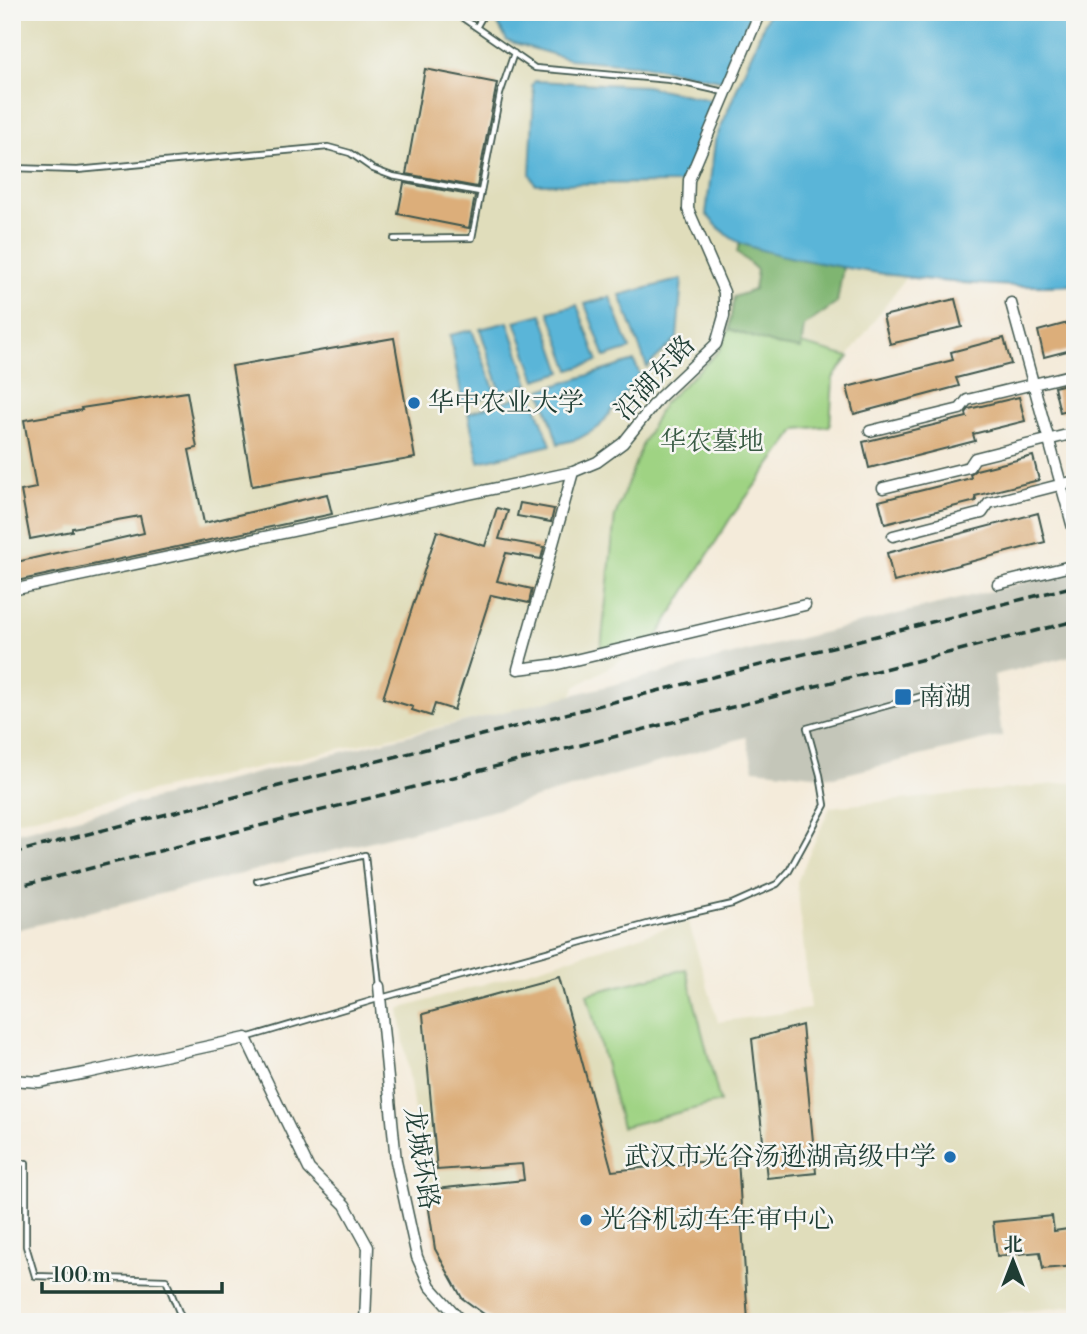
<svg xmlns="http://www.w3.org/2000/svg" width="1087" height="1334" viewBox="0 0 1087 1334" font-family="'Libre Bodoni','Noto Serif SC',serif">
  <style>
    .built { fill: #e0ddbb }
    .industrial { fill: #c4c6b9 }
    .green { fill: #9fd383; stroke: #5f885c; stroke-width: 2 }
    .forest { fill: #7fb571; stroke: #4f7952; stroke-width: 2 }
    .water { fill: #5ab5d8; stroke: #3c7986; stroke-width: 2 }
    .building { fill: #dcae7a }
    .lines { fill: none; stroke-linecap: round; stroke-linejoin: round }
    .lane-casing { stroke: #3f574d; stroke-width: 8 }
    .street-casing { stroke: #3f574d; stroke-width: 13 }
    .lane { stroke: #fff; stroke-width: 4.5 }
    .street { stroke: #fff; stroke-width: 10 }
    .rail { stroke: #1f3d34; stroke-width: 3.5; stroke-dasharray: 10 5; stroke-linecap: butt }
    .poi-dot { fill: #1f6fb2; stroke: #f6f6f2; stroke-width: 2.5 }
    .labels { text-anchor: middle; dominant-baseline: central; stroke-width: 5; stroke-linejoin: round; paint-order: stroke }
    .street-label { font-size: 26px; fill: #1f3d34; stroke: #f6f6f2 }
    .poi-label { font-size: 26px; fill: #1f3d34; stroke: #f6f6f2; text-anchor: start }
    .park-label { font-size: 26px; fill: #395b44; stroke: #f6f6f2 }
  </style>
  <rect width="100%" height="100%" fill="#f6f6f2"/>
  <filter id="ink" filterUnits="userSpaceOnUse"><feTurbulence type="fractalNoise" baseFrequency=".0143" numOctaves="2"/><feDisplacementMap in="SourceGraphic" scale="14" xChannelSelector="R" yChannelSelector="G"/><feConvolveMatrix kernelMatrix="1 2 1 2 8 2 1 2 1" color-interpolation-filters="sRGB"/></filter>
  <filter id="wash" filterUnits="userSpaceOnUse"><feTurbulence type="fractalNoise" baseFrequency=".00686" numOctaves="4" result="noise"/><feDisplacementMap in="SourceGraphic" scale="28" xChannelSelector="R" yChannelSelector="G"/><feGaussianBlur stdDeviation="1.57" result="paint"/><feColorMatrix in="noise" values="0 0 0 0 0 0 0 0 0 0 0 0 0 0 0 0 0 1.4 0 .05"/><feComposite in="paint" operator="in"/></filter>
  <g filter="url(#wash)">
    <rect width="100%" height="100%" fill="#f4ebda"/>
    <!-- built -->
    <path class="built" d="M12,12h757l-8,23 82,232 63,10 -176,242 -75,121 -80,47 -4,10 -559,125z
      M1075,782v524l-157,16h-76v-4l-40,4h-54l-11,-164 -311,32 -27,-181 153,-45 136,-43 30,101 92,-13 -13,-127 33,-75z"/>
    <!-- industrial -->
    <path class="industrial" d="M1075,570v85l-81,20 8,61 -168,41 -80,-8 -8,-32 -258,75 -476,119v-97z"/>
    <!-- green -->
    <path class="green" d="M729,329l47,16 25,3v-4l48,13 -16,21 -3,48 -33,3 -67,90 -75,121 -55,18 15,-142 28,-73 20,-39 57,-54z
      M686,969l34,133 -98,25 -35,-133z"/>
    <!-- forest -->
    <path class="forest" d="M740,243l53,15 50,9 -6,36 -33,23 -3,23 -25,-4 -47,-16 5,-32 20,-7 3,-20 -20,-18z"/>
    <!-- water -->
    <path class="water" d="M495,12h256l-26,69 -84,-16 -72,-6 -62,-18 -14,-26z
      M769,12h306v273c-77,4 -163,-5 -239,-19 -31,-6 -64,-11 -93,-22 -16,-6 -27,-19 -37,-30l9,-73z
      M535,81l111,5 73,16 -37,81 -147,1 -5,-10 4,-80 -2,-9z
      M682,279l-5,59 -30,29 -27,-72z
      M610,297l20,52 -25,8 -20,-53z
      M577,305l21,56 -28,9 -21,-58z
      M542,314l20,58 -26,8 -21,-59z
      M508,322l21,62 -28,9 -21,-64z
      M472,330l24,64 -33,10 -13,-69z
      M634,361l6,13 -41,53 -21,12 -20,5 -17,-54z
      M531,393l20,52 -72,17 -11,-49z"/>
    <g id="blocks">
      <!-- building -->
      <path class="building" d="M425,69l72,14 -20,104 -71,-13z
        M404,183l71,13 -6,32 -71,-14z
        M955,299l7,28 -72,17 -7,-28z
        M1075,321v28l-31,8 -6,-26z
        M394,338l21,120 -163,28 -20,-120z
        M1004,338l7,26 -55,14 3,8 -105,28 -7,-27 106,-27 -2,-8z
        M1075,382v26l-15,4 -6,-25z
        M187,392l10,56 -8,2 15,73 123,-29 5,20 -320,68v-19l132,-30 -4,-17 -68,12v3l-42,8 -9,-48 15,-3 -12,-68 58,-10 -1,-2z
        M1019,397l6,24 -52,13 2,7 -106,27 -6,-26 104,-25 -1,-4 3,-4z
        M1033,456l6,24 -64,16 1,5 -91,23 -6,-23 92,-23 -1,-4 6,-4z
        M520,503l34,6 -3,13 -34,-6z
        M497,508l11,3 -9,28 45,8 -3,12 -35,-6 -9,28 35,8 -3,14 -38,-8 -37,115 -19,-6 -4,12 -19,-6 1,-3 -30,-9 54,-167 48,15z
        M1038,513l7,29 -151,40 -7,-29z
        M559,977l53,194 126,-13 10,164h-253l-33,-24 -27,-49 -9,-59 98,-10 -2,-16 -85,6 -14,-156z
        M802,1025l14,148 -49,5 -15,-139z
        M1052,1216l2,15 21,-3v38l-32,3 -3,-17 -43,4 -4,-34z"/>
    </g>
  </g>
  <g filter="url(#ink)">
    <use href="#blocks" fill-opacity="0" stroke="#3f574d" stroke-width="2"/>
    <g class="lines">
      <!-- lane casing -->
      <g class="lane-casing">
        <path id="lane" d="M454,12l81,56 135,12 54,12
          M477,26l8,-14
          M12,168l65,2 251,-23 22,6 23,16 19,7 88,16
          M394,239l78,-1 28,-144 14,-41
          M257,881l108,-26 14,130
          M246,1038l135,-40 281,-78 70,-16 45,-20 12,-13 36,-66 -5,-30 -13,-47 136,-38
          M12,1164l14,-1v83l9,30 131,4 17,42"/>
      </g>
      <!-- street casing -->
      <g class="street-casing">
        <path id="street" d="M1011,303l64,232
          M870,431l90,-22 7,-9 108,-26
          M573,472l-55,197 40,-5 247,-59
          M883,488l86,-21 6,-9 100,-25
          M893,536l89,-23 7,-10 86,-22
          M998,584l77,-19
          M12,590l561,-118 24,-10 26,-19 36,-45 57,-54 8,-28v-24l-36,-83 1,-29 71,-168
          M379,986l17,175 21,96 13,29 32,36
          M12,1080l27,2 47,-9 160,-35 63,131 36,36 23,42 -3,75"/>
      </g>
      <!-- lane -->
      <use href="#lane" class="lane"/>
      <!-- street -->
      <use href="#street" class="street"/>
      <!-- rail -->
      <path class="rail" d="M12,853l1063,-267
        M12,888l1063,-267"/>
    </g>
  </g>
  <!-- markers -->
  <g class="poi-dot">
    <circle cx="414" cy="403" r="7"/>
    <rect x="894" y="688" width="18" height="18" rx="3.5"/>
    <circle cx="950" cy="1157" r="7"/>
    <circle cx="586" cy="1220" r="7"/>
  </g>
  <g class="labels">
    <!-- street labels -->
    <g class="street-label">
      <text transform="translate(655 378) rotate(-47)">沿湖东路</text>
      <text transform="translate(421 1158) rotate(81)">龙城环路</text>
    </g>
    <!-- poi labels -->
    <g class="poi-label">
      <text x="428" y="403">华中农业大学</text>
      <text x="919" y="697">南湖</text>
      <text x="936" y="1157" text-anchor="end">武汉市光谷汤逊湖高级中学</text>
      <text x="600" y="1220">光谷机动车年审中心</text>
    </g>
    <!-- park labels -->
    <g class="park-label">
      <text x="712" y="442">华农墓地</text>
    </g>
  </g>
  <!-- margin -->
  <rect width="1087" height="1334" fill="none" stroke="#f6f6f2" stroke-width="42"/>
  <!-- north arrow -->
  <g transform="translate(1013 1261)" stroke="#f6f6f2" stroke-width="5" paint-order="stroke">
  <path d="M0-5L12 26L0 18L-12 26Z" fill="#1f3d34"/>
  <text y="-10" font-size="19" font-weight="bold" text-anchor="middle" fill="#1f3d34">北</text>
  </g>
  <!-- scale -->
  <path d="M42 1282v10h180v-10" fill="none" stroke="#1f3d34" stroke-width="3.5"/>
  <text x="52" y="1282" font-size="21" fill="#1f3d34" stroke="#f6f6f2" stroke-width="5" paint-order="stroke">100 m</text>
</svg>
